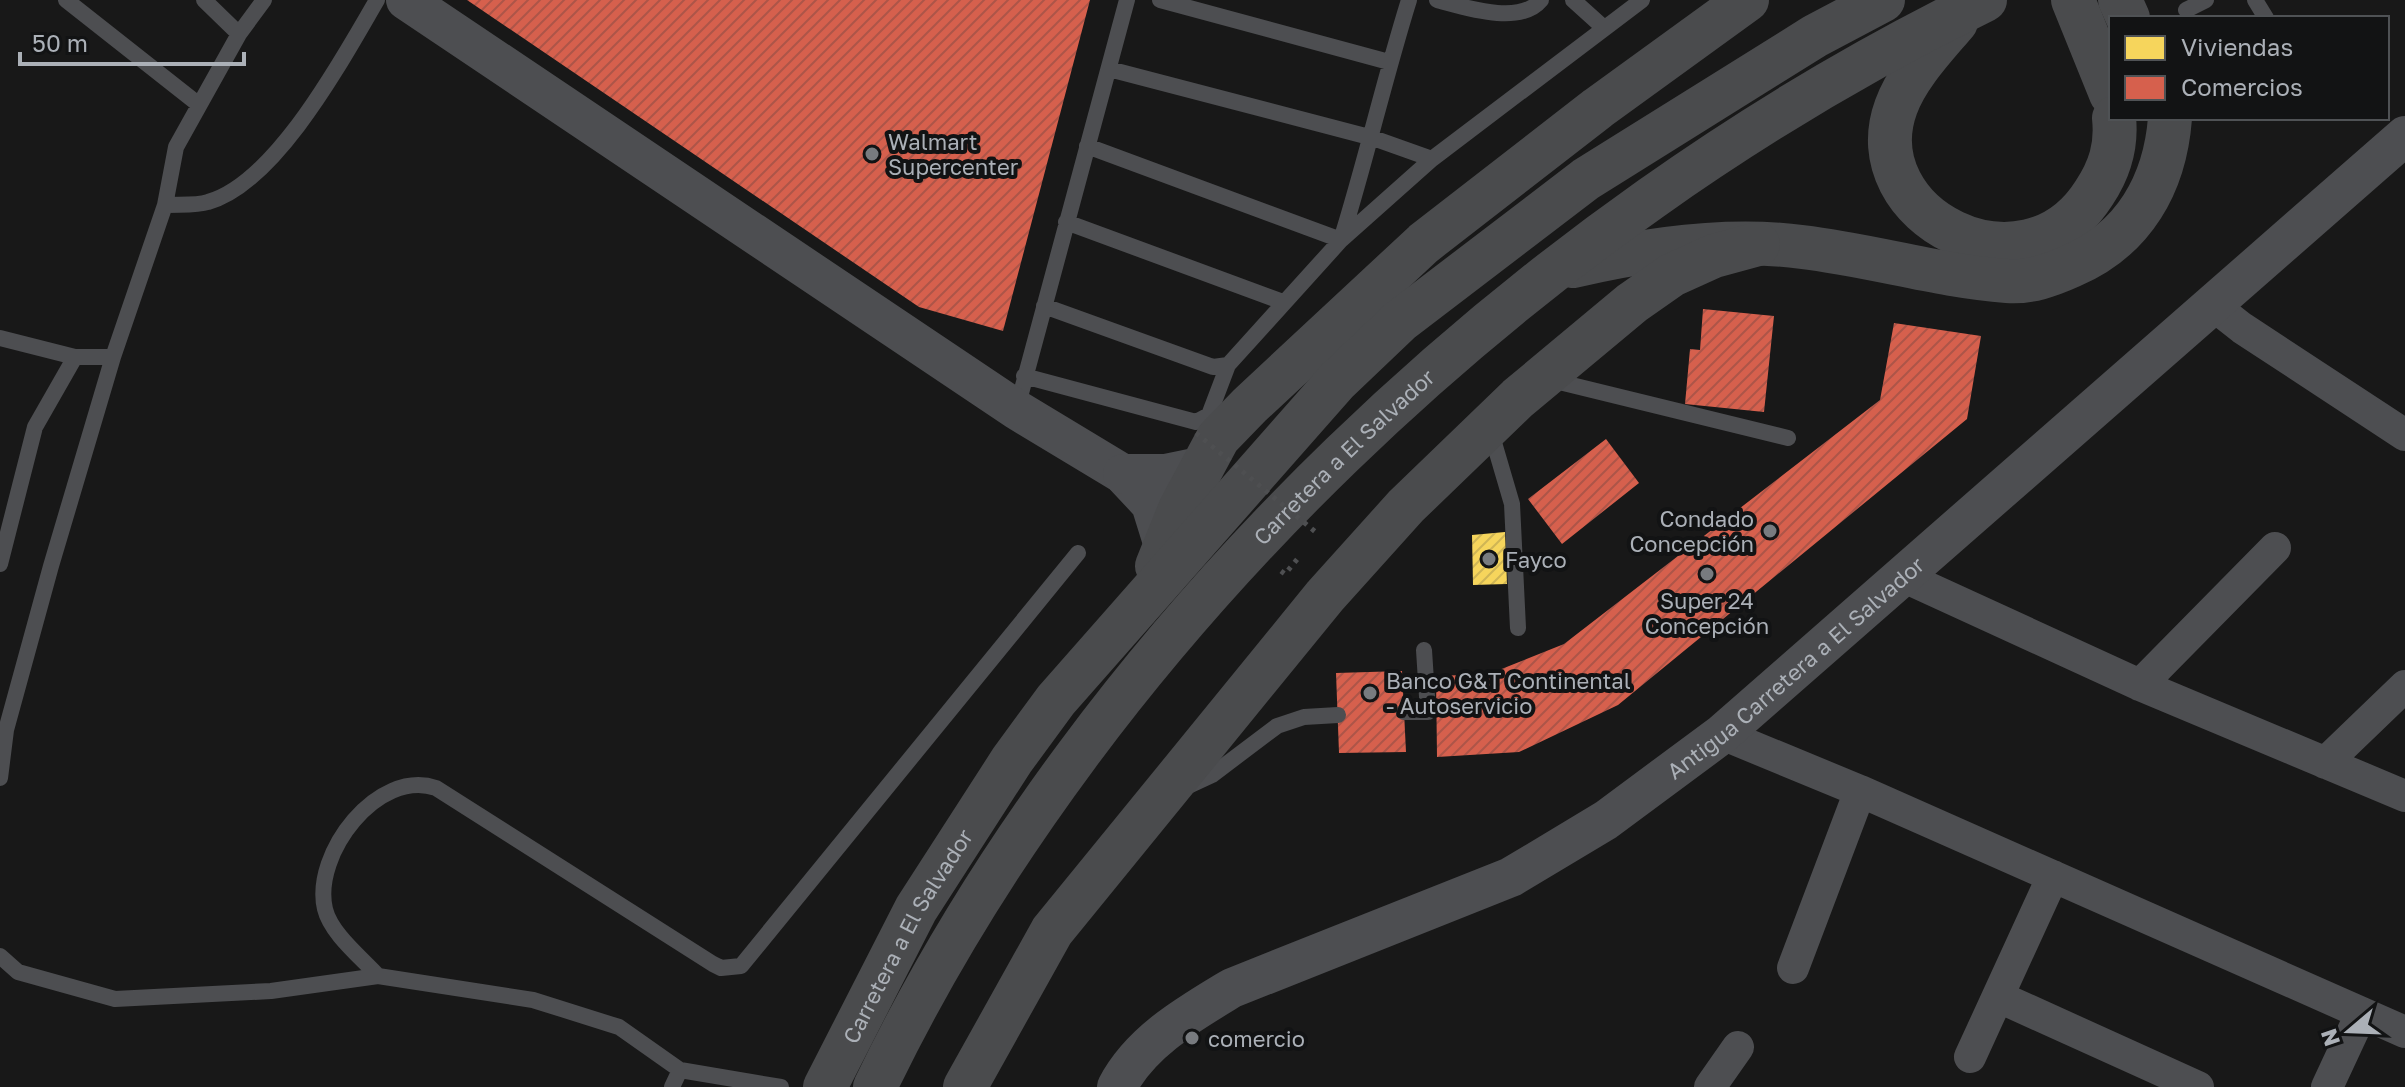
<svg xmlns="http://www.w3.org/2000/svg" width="2405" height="1087" viewBox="0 0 2405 1087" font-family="'Golos Text',sans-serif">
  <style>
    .homes { fill: url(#homes-hatch) }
    .shops { fill: url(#shops-hatch) }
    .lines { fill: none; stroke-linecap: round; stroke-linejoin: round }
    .path { stroke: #4e4f51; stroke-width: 5; stroke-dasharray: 4 6; stroke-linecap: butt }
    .service { stroke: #4d4e51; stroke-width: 16 }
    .minor { stroke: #4d4e51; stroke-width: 32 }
    .tertiary { stroke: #4d4e51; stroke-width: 40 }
    .trunk { stroke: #4a4b4d; stroke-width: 44 }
    .path-bridge { stroke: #4e4f51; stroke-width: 5; stroke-dasharray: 4 6; stroke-linecap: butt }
    .poi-dot { fill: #787b7f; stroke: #121314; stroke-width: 3 }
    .labels { text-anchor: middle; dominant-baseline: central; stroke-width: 8; stroke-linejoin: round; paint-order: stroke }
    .poi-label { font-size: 22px; fill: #abb0b7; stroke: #121314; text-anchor: start }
    .street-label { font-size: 22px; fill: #abb0b7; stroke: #121314 }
  </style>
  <defs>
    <pattern id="homes-hatch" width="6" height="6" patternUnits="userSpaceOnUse" patternTransform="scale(2)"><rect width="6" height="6" fill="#f6d55c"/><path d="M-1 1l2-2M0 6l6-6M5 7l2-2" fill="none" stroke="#cfb555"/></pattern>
    <pattern id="shops-hatch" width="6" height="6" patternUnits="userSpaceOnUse" patternTransform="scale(2)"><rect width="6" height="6" fill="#d6604d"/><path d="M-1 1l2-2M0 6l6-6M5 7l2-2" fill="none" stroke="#ad5548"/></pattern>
  </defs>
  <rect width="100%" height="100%" fill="#181818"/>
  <!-- homes -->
  <path class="homes" d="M1505,532l2,52 -34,1 -1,-50z"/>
  <!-- shops -->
  <path class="shops" d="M467,0h623l-87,331 -84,-24z
    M1703,309l71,7 -10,96 -79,-8 5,-55 10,1z
    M1894,323l87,13 -14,83 -349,286 -99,47 -82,5 -1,-81 53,-2 75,-30 316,-244z
    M1606,439l33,44 -77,61 -34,-45z
    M1402,671l4,81 -67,1 -3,-80z"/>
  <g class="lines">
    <!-- path -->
    <path class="path" d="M1281,571l4,3 14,-17"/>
    <!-- service -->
    <path class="service" d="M66,0l132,104
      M204,0l35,34
      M1160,0l229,62
      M1437,0c27,7 83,26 104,0
      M1573,0l31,28
      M2255,0l11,18
      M2186,10l20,-10
      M1109,69l264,69 59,21
      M1087,146l254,94c25,-80 43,-160 68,-240
      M165,205c13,-1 31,1 43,-3 68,-19 135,-144 169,-202
      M1066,222l217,80
      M1044,306l169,61 15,-2 113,-125 91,-81 210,-159
      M0,338l75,19
      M1024,376l172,46 13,-7 19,-50
      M1547,379l241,59
      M1017,408l110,-408
      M1490,429l22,75 6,124
      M0,564l35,-137 40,-70h38
      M1404,712h24l-4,-62
      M0,778l6,-48 45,-164 62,-209 52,-152 11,-58 63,-113 25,-34
      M1184,788l28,-13 65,-49 27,-9 34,-2
      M0,956l18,16 97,27 156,-8 107,-15 155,24 86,27 61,43
      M378,976c-16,-18 -47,-42 -53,-67 -13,-55 53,-141 111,-121l277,176 8,4 20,-2 337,-413
      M672,1087l8,-17 101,17"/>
    <!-- minor -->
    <path class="minor" d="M2214,306l28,22 163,107
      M1900,575l240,110 265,111
      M2140,685l135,-137
      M1722,734l138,57 545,241
      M2325,763l80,-77
      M1793,968l67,-177
      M1999,997l199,90
      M1970,1057l83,-181
      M1710,1087l28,-40
      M2327,1087l34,-73"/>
    <!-- tertiary -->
    <g class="tertiary">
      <path d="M406,0l611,410 106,64 28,30 14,45"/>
      <path d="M1123,474h42l39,-8"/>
      <path id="s1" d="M1117,1087c24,-46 72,-73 115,-99l279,-111 95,-57 116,-86 683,-598"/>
    </g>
    <!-- trunk -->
    <g class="trunk">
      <path d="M2073,0l38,94"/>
      <path d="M2120,0l8,18"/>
      <path d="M1956,22c-21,25 -49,54 -60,85 -40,109 128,196 198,86 16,-24 23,-47 20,-75"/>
      <path d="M1573,266c73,-17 154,-29 229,-19 69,8 136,29 205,34 22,2 44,-6 64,-15 63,-27 94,-82 99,-148"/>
      <path d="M1157,566l23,-57 38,-71 32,-33 174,-162 174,-135 149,-108"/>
      <path id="s2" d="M825,1087l91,-178 96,-149 44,-60 281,-319 63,-60 186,-142 229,-143 68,-36"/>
      <path id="s3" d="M875,1087c220,-458 655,-866 1110,-1087"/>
      <path d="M965,1087l87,-156 273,-335 81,-90 112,-108 114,-95 40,-28 42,-19 44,-12"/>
    </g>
    <!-- path-bridge -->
    <path class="path-bridge" d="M1196,433l122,101"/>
  </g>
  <!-- markers -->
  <g class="poi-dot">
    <circle cx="872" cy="154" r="8"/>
    <circle cx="1770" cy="531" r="8"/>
    <circle cx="1489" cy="559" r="8"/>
    <circle cx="1707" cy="574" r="8"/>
    <circle cx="1370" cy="693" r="8"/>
    <circle cx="1192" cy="1038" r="8"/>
  </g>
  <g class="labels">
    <!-- poi labels -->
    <g class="poi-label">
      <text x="888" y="141">Walmart<tspan x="888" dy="25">Supercenter</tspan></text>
      <text x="1754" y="518" text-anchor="end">Condado<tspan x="1754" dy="25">Concepción</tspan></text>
      <text x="1505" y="559">Fayco</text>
      <text x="1707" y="600" text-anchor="middle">Super 24<tspan x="1707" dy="25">Concepción</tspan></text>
      <text x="1386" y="680">Banco G&amp;T Continental<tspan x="1386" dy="25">- Autoservicio</tspan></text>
      <text x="1208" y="1038">comercio</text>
    </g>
    <!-- street labels -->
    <g class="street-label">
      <text stroke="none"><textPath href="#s3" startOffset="790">Carretera a El Salvador</textPath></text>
      <text stroke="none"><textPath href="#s1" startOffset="808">Antigua Carretera a El Salvador</textPath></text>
      <text stroke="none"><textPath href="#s2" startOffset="172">Carretera a El Salvador</textPath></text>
    </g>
  </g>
  <!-- legend -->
  <rect x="2109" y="16" width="280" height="104" fill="#121314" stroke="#4f5255" stroke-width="2"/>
  <rect x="2125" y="36" width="40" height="24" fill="#f6d55c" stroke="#4f5255" stroke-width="2"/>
  <text x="2181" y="56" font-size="24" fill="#abb0b7">Viviendas</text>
  <rect x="2125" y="76" width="40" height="24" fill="#d6604d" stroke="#4f5255" stroke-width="2"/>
  <text x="2181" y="96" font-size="24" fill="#abb0b7">Comercios</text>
  <!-- north arrow -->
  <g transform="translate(2349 1031) rotate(251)" stroke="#121314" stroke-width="6" paint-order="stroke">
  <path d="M0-6L14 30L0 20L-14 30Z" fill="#abb0b7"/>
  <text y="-12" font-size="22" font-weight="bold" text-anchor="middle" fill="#abb0b7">N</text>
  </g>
  <!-- scale -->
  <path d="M20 52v12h224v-12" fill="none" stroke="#abb0b7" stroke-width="4"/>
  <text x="32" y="52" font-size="24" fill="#abb0b7" stroke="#121314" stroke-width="6" paint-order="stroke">50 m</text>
</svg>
